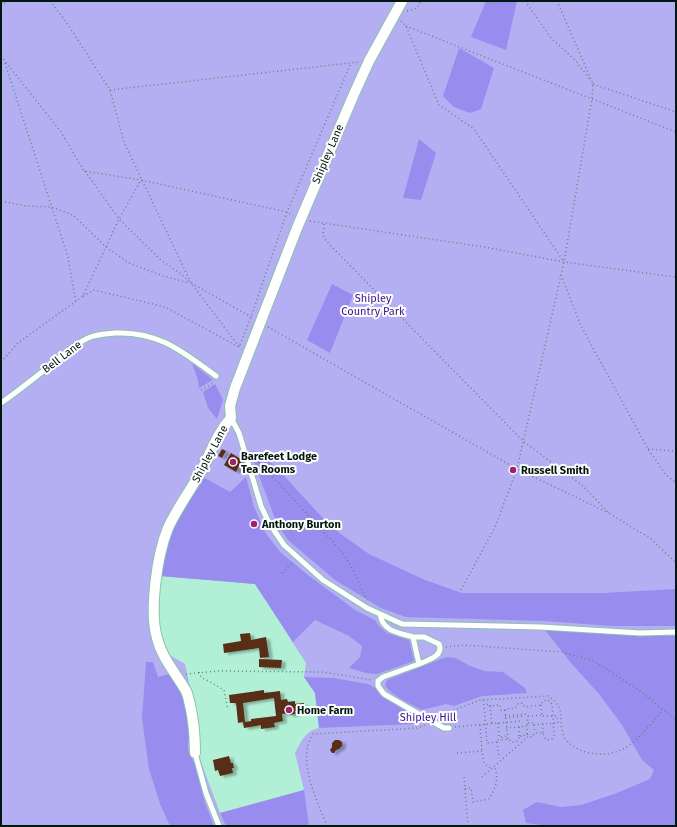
<svg xmlns="http://www.w3.org/2000/svg" width="677" height="827" viewBox="0 0 677 827" font-family="'Fira Sans',sans-serif">
  <style>
    .green { fill: #b4aff3; fill-rule: evenodd }
    .forest { fill: #988cef }
    .building { fill: #582d16; fill-rule: evenodd; filter: url(#shadow) }
    .lines { fill: none; stroke-linecap: round; stroke-linejoin: round }
    .lane-casing { stroke: #88c5ac; stroke-width: 7 }
    .street-casing { stroke: #88c5ac; stroke-width: 12 }
    .path { stroke: #5d8977; stroke-width: 1.5; stroke-dasharray: 1 3; stroke-linecap: butt }
    .lane { stroke: #fff; stroke-width: 5 }
    .street { stroke: #fff; stroke-width: 10 }
    .poi-dot { fill: #a01f71; stroke: #fff; stroke-width: 1.5 }
    .labels { text-anchor: middle; dominant-baseline: central; stroke-width: 4; stroke-linejoin: round; paint-order: stroke }
    .street-label { font-size: 11px; fill: #011810; stroke: #fff }
    .park-label { font-size: 11px; fill: #3a168a; stroke: #fff }
    .poi-label { font-size: 11px; font-weight: bold; fill: #011810; stroke: #fff; text-anchor: start }
  </style>
  <defs>
    <filter id="shadow"><feDropShadow dx="4" dy="2" stdDeviation="1" flood-color="#0004"/></filter>
  </defs>
  <rect width="100%" height="100%" fill="#b1f0d6"/>
  <!-- green -->
  <path class="green" d="M1,1h675v825h-675zM160,576l95,8 51,79 -2,14 11,16 4,35c-14,3 -18,14 -24,25l9,37 -84,23 -19,-51 -3,-14 1,-18 -14,-66 -19,-11 -9,-34z"/>
  <!-- forest -->
  <path class="forest" d="M486,1h31l-11,49 -35,-13z
    M459,48l35,20 -13,41 -11,4 -16,-6 -11,-11z
    M419,139l17,14 -15,47 -18,-2z
    M332,284l21,11 -23,58 -23,-13z
    M192,363l21,17 -14,8 -1,-8z
    M215,384l8,16 -6,19 -9,-11 -5,-16z
    M250,451l8,1 18,15 55,60 38,27 56,26 37,13h140l74,-4v37h-65l-67,-5 -138,-4 -25,-9 -46,-28 -47,-40 -11,-16z
    M203,477l27,15 16,-15 8,30 11,25 15,20 28,23 47,35 20,10 4,6 8,7 22,7 5,21 -37,13 -11,-1 -17,-5 11,-11 2,-11 -13,-10 -34,-16 -22,22 -38,-58 -95,-8 4,-23 8,-23z
    M544,629l97,6 35,1v190h-128l-22,-3 -3,-13 14,-8 24,5 20,-2 36,-12 33,-14 4,-9 -12,-10 -20,-35 -23,-31 -28,-31z
    M446,657l10,1 12,7 16,6 19,1 22,16 2,5 -45,3 -28,10 -8,-2 -24,6c-10,-5 -33,-16 -37,-25l2,-5 8,-3z
    M146,662h7l5,15 11,-3 15,24 3,11 3,26 -2,7v8l6,13 11,40 9,23h-44l-10,-22 -11,-35 -7,-51z
    M304,677l30,1 34,6 7,4 6,8 33,20 3,5 -3,3 -95,4 -4,-35z
    M304,790l5,36h-83l-6,-13z"/>
  <!-- building -->
  <path class="building" d="M222,449l4,2 -4,7 -4,-2z
    M231,453l11,7 -6,12 -12,-7z
    M250,633l1,7 15,-3 3,20 -9,1 -1,-10 -35,5 -1,-9 18,-3 -1,-7z
    M259,659l23,1 -1,8 -22,-1z
    M264,690v3l16,-2 1,9 6,-1 1,3 7,-1v3l9,-1 1,7 -10,1 1,3 -7,1v-2l-7,1 1,7 -9,2 1,4 -14,2v-4l-17,3 -1,-6 -5,1 -2,-20h-6l-1,-8zM274,698l2,18 -25,3v2l-6,1 -2,-19z
    M335,740h4l3,2v4l-3,3 -3,1 -2,3h-2l-2,-3 2,-3v-4z
    M229,756l2,7h2l1,5h-2l1,5 -13,3 -2,-6 -3,1 -2,-11z"/>
  <g class="lines">
    <!-- lane casing -->
    <g class="lane-casing">
      <path id="lane" d="M1,403c16,-11 31,-23 46,-35 13,-10 26,-23 41,-30 9,-4 18,-4 27,-5 44,-2 68,19 101,43
        M231,418l8,15 22,73 8,17 15,22 39,35 44,28 35,16 139,3 99,6 36,-1
        M380,614c2,17 19,19 33,23l6,27 -36,13 -5,4v5l6,8 47,27 13,7h5
        M413,637h11l15,7c5,12 -11,16 -20,20
        M195,753l11,40 13,33"/>
    </g>
    <!-- street casing -->
    <g class="street-casing">
      <path id="street" d="M195,753c0,-16 -1,-31 -5,-48 -1,-4 -2,-10 -4,-14 -10,-18 -24,-32 -29,-53 -8,-27 0,-83 11,-110 9,-20 23,-38 33,-57 10,-18 16,-38 30,-53l-1,-12 5,-18 62,-160 57,-134 15,-33 33,-60"/>
    </g>
    <!-- path -->
    <path class="path" d="M50,1l17,22 43,67 14,52 67,141 50,66
      M525,1l27,38 23,21 16,21
      M1,6l6,-5
      M407,11l10,-3 4,-7
      M401,21l5,5 33,79 35,24 90,133
      M406,26l270,106
      M1,56l60,76 23,39 57,9 146,32 6,4
      M5,63l63,194 8,46
      M593,84l83,28
      M110,90l249,-28
      M85,171l34,48 43,42 19,13 10,9 62,35
      M1,201l25,5 25,1 22,8 33,32 23,16 34,13 26,7
      M310,221l174,26 80,15 112,15
      M324,224l-1,11 3,6 197,200 60,45 26,27 27,17 13,7 27,26
      M561,275l20,51 67,123 18,26 10,8
      M83,296l11,-6 71,17 74,40 12,-30 36,-105 64,-149
      M268,327l249,142 92,44
      M1,362l17,-19 65,-47 36,-77 22,-39
      M201,390l14,-8
      M648,449l28,2
      M253,457l7,6 82,89 9,14 16,34
      M282,573l11,-11
      M461,590l34,-63 22,-58 47,-207 28,-163 1,-15 -36,-83
      M446,647l18,-2 98,7 32,9 46,30 36,29
      M199,672l2,5 23,13 4,20
      M186,674l32,-3 105,1 49,8
      M483,700l1,5 3,38 10,-1v-2l11,-1 4,3h4l3,-3v-3h5l1,-2h2l2,2 3,1 3,-4h8l1,4 3,3 5,-1 2,-4 -2,-31 -4,-4 -5,1 -2,4 -16,2 -3,-4 -5,1 -2,4 -10,1v1h-4l-1,-5 -10,1v-2l-6,1
      M541,705l1,11h15l1,7 -15,1v9
      M490,706l2,18
      M505,710l3,29
      M505,716l20,-2 1,2h2l-1,10
      M528,716l14,-1
      M505,718l20,-2
      M444,720v-6l36,-14 68,-4c21,15 8,21 16,40 3,8 14,14 22,16 38,10 55,-17 77,-42
      M498,723l1,14 8,-1
      M528,723h6v2l9,-1
      M480,725l2,26
      M534,725l1,8
      M455,727l66,-6
      M519,727v9
      M506,728l21,-2v8
      M497,742l2,16
      M457,753l25,-2 2,12 8,6
      M464,777l4,49
      M482,777l47,-41
      M465,789l6,-1 2,14 16,-3c6,-9 11,-22 5,-32
      M327,826c-10,-26 -31,-66 -14,-92l105,-6 7,-3"/>
    <!-- lane -->
    <use href="#lane" class="lane"/>
    <!-- street -->
    <use href="#street" class="street"/>
  </g>
  <!-- markers -->
  <g class="poi-dot">
    <circle cx="233" cy="462" r="4"/>
    <circle cx="513" cy="470" r="4"/>
    <circle cx="254" cy="524" r="4"/>
    <circle cx="289" cy="710" r="4"/>
  </g>
  <g class="labels">
    <!-- street labels -->
    <g class="street-label">
      <text transform="translate(328 154) rotate(-67)">Shipley Lane</text>
      <text transform="translate(62 357) rotate(-37)">Bell Lane</text>
      <text transform="translate(210 454) rotate(-62)">Shipley Lane</text>
    </g>
    <!-- park labels -->
    <g class="park-label">
      <text x="373" y="298">Shipley<tspan x="373" dy="13">Country Park</tspan></text>
      <text x="428" y="717">Shipley Hill</text>
    </g>
    <!-- poi labels -->
    <g class="poi-label">
      <text x="241" y="456">Barefeet Lodge<tspan x="241" dy="13">Tea Rooms</tspan></text>
      <text x="521" y="470">Russell Smith</text>
      <text x="262" y="524">Anthony Burton</text>
      <text x="297" y="710">Home Farm</text>
    </g>
  </g>
  <!-- border -->
  <rect width="677" height="827" fill="none" stroke="#011810" stroke-width="4"/>
</svg>
